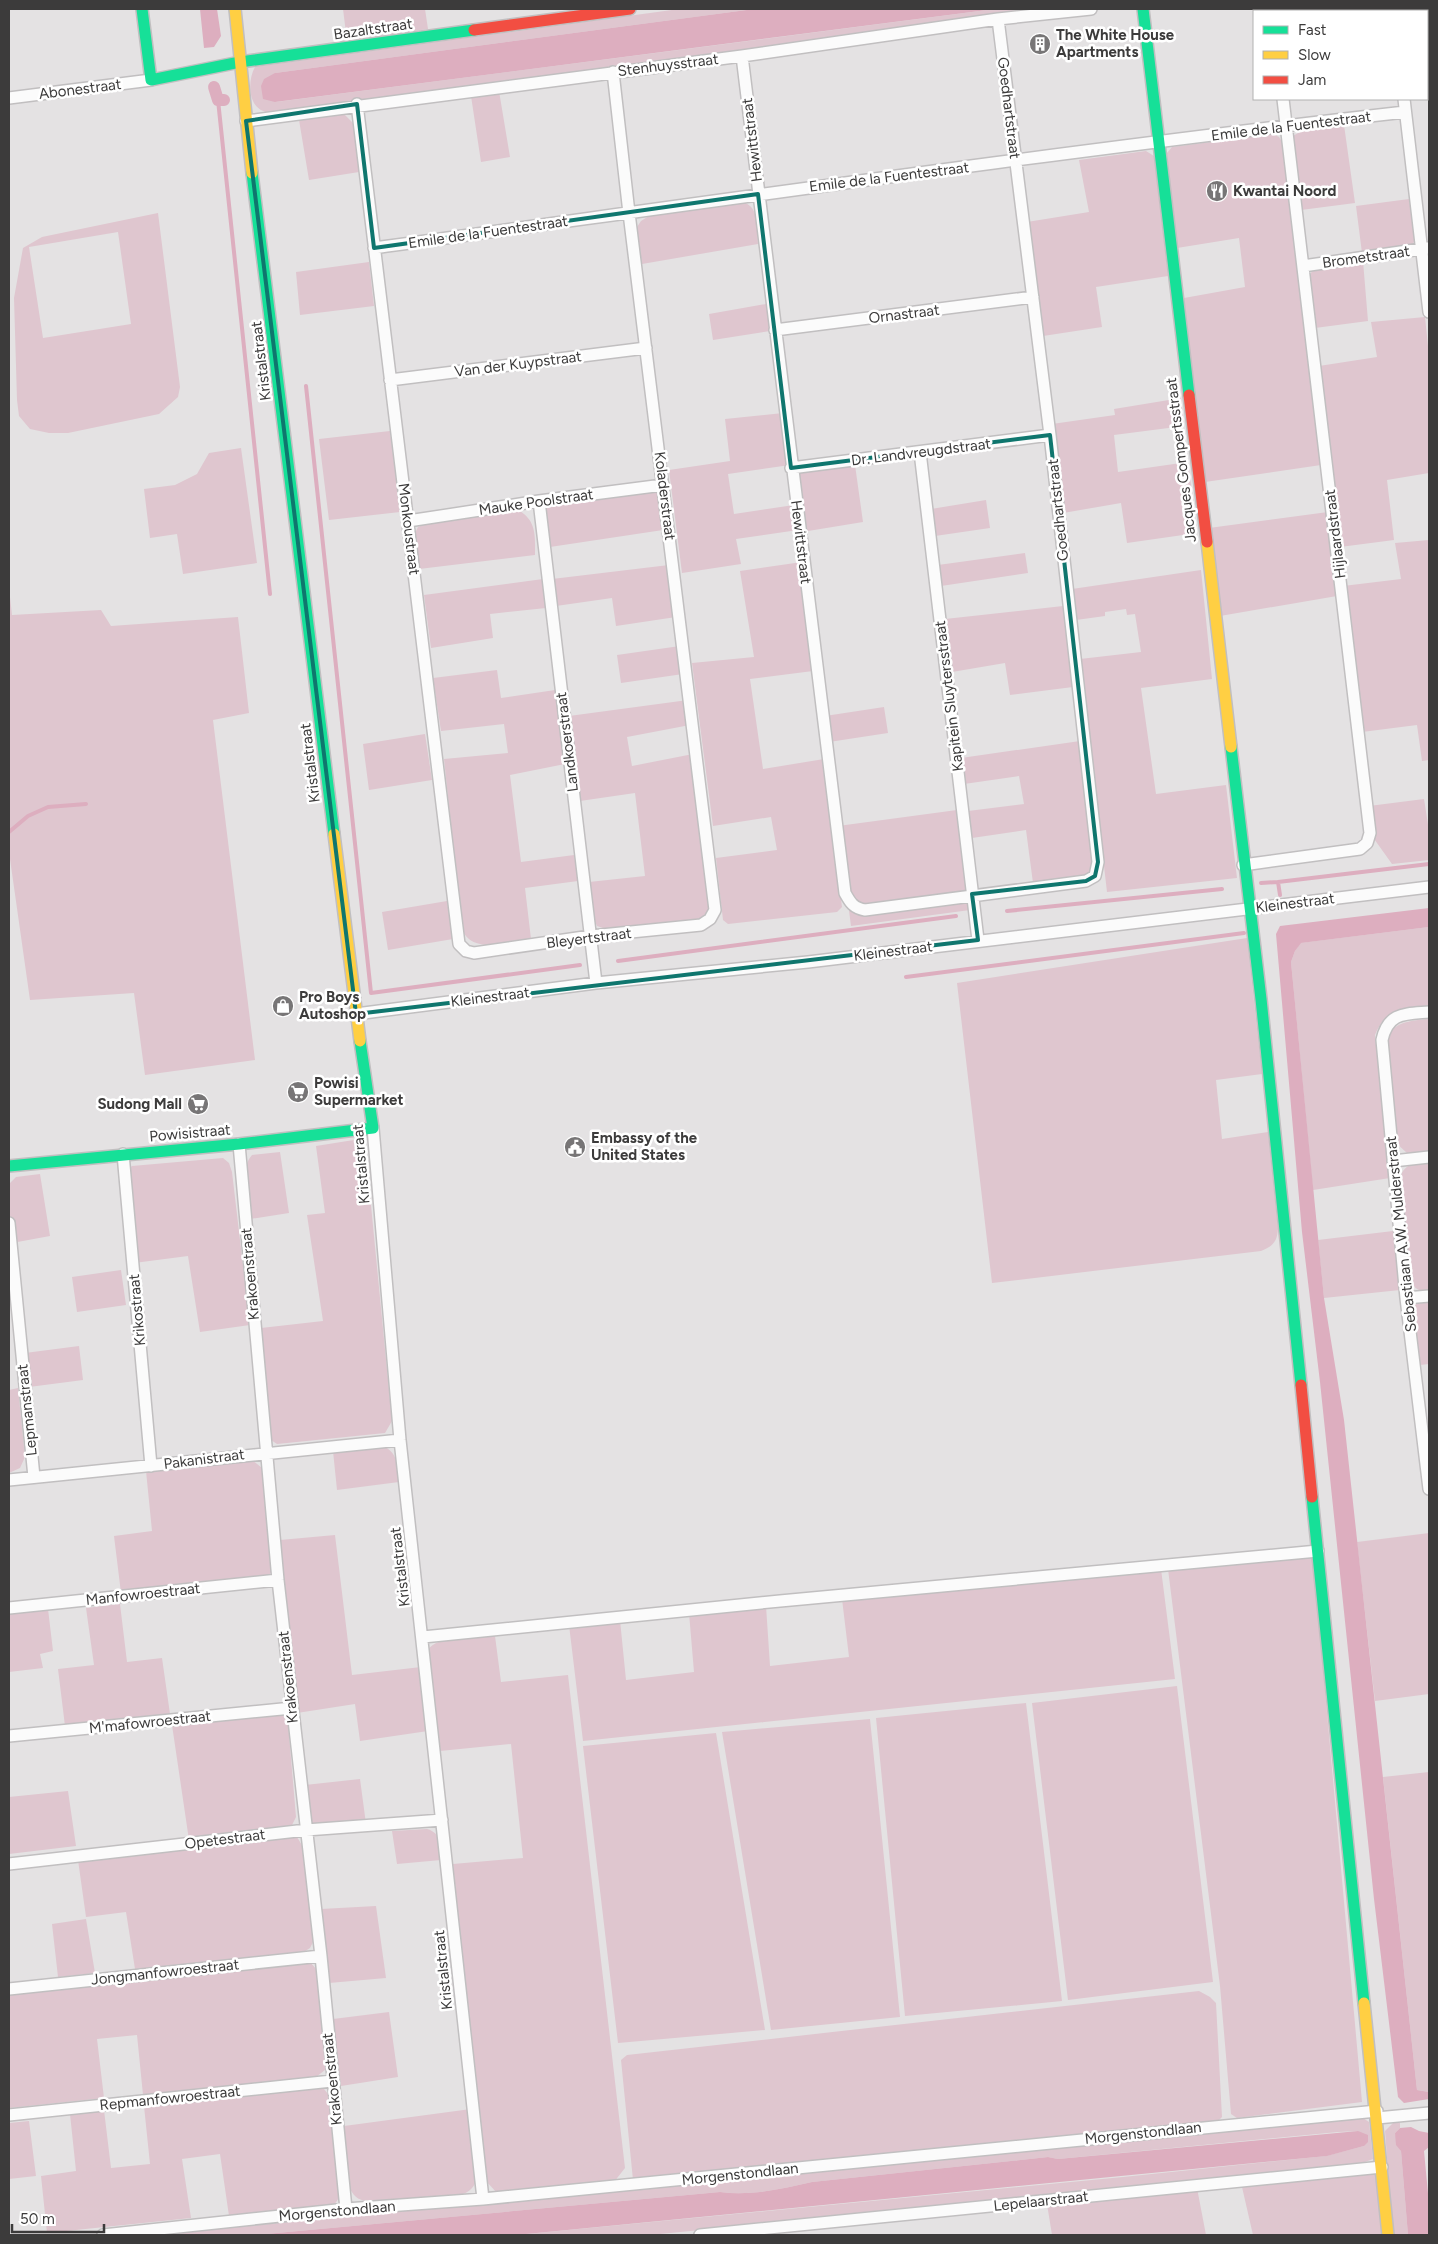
<svg xmlns="http://www.w3.org/2000/svg" width="1438" height="2244" viewBox="0 0 1438 2244" font-family="Figtree,sans-serif">
  <style>
    .green { fill: #dfc6cf; fill-rule: evenodd }
    .water { fill: #ddaebf }
    .lines { fill: none; stroke-linecap: round; stroke-linejoin: round }
    .stream { stroke: #ddaebf; stroke-width: 4 }
    .canal { stroke: #ddaebf; stroke-width: 12 }
    .street-casing { stroke: #c1bfc0; stroke-width: 14 }
    .fast-casing { stroke: #c1bfc0; stroke-width: 14 }
    .slow-casing { stroke: #c1bfc0; stroke-width: 14 }
    .jam-casing { stroke: #c1bfc0; stroke-width: 14 }
    .street { stroke: #fbfbfb; stroke-width: 11 }
    .fast { stroke: #16e098; stroke-width: 11 }
    .slow { stroke: #ffcf43; stroke-width: 11 }
    .jam { stroke: #f24e42; stroke-width: 11 }
    .marked { fill: none; stroke: #0f766e; stroke-width: 4; stroke-linejoin: round }
    .labels { text-anchor: middle; dominant-baseline: central; stroke-width: 5; stroke-linejoin: round; paint-order: stroke }
    .street-label { font-size: 15px; fill: #3c3b3b; stroke: #fff }
    .poi-label { font-size: 15px; font-weight: bold; fill: #3c3b3b; stroke: #fff; text-anchor: start }
  </style>
  <rect width="100%" height="100%" fill="#e4e2e3"/>
  <!-- green -->
  <path class="green" d="M343,9h82l3,20 -81,12z
    M679,9h75l-479,64 1,29 719,-93h60l-789,103c-18,-4 -19,-31 -11,-45z
    M499,91l11,66 -29,5 -10,-66z
    M344,114l9,9 6,49 -50,8 -10,-60z
    M1344,125l11,78 -54,7 -8,-74 12,-7z
    M1273,134l6,3 5,8 37,320 -116,17 -21,-184 61,-11 -6,-49 -62,10 -10,-95 5,-6z
    M1146,151l8,5 14,120 -72,11 6,40 -59,9 -16,-114 62,-10 -10,-52z
    M1409,199l6,40 -2,5 -6,3 -45,6 -6,-47z
    M743,202c17,5 14,27 15,42l-116,20 -5,-37 4,-6 8,-5z
    M158,213l22,174 -2,10 -19,17 -91,19h-19l-19,-4 -11,-13 -2,-16 -3,-102 9,-50 19,-11zM118,232l13,92 -88,14 -14,-91z
    M1363,261l5,60 -53,7 -6,-51 3,-6 6,-4z
    M369,262l5,44 -74,9 -4,-43z
    M766,304l4,27 -57,9 -4,-26z
    M1425,317l4,39v117l-42,7 7,60 -54,7 -21,-181 58,-9 -6,-35z
    M1181,398l3,28 -70,9 4,37 70,-10 9,71 -70,10 -6,-40 -58,10 -11,-89 63,-9 -1,-6z
    M783,413l7,52 -62,9 6,40 60,-9 4,25 -62,9 5,25 -59,9 -13,-103 61,-9 -5,-42z
    M390,431l10,81 -71,8 -10,-81z
    M241,448l16,115 -74,11 -6,-40 -27,4 -6,-49 31,-4 22,-11 12,-21z
    M855,465l8,57 -61,10 -7,-53 6,-9z
    M652,487l8,9 3,34 -113,17 -5,-35 4,-8z
    M986,500l4,28 -55,8 -4,-27z
    M520,511c17,11 15,26 15,44l-116,14 -5,-34 4,-8 10,-4z
    M1328,512l9,84 -117,20 -11,-88z
    M1429,540v220l-7,1 -5,-36 -55,7 -19,-146 58,-7 -6,-36z
    M1025,553l3,20 -87,13 -3,-21z
    M802,562l11,109 -63,8 13,90 61,-10 18,148 -5,5 -109,12 -5,-4 -7,-62 61,-8 -6,-33 -58,9 -21,-163 62,-6 -14,-86z
    M669,565l7,52 -60,9 -4,-28 -56,8 -4,-27z
    M1201,570l11,109 -71,9 15,106 70,-9 11,93 -130,14 -27,-233 61,-7 -6,-38 -8,1 -1,-6 -21,3v4l-29,4 -4,-31z
    M543,579l3,29 -56,6 3,24 -62,10 -7,-53z
    M9,588l3,27 89,-5 10,16 127,-9 11,96 -36,7 42,340 -110,15 -11,-82 -104,7 -21,-148z
    M1063,606l10,81 -63,8 -5,-32 -53,9 -7,-53z
    M680,646l3,28 -62,9 -4,-28z
    M497,670l4,28 54,-8 10,74 -55,11 11,87 53,-7 4,26 -53,7 6,51c-23,3 -57,16 -69,-9l-18,-171 64,-6 -4,-29 -63,7 -8,-53z
    M688,700l2,25 -63,12 5,29 61,-12 20,145 -4,15 -11,5 -92,10 -9,-3 -3,-7 -5,-37 56,-6 -10,-83 -55,8 -11,-85z
    M884,707l4,26 -59,9 -4,-26z
    M425,734l7,46 -63,10 -6,-46z
    M1080,741l15,121 -2,8 -6,5 -54,8 -7,-53 -54,8 -4,-27 56,-7 -5,-28 -55,8 -3,-26z
    M1424,799l5,32v29l-37,4 -20,-28 -3,-30z
    M957,810l13,100 -119,16 -13,-100z
    M447,901l6,38 -65,11 -6,-38z
    M1429,927v80c-26,3 -43,0 -54,28l15,143 -77,12 -22,-228 4,-11 5,-8z
    M1247,938l15,136 -46,6 6,59 46,-7 10,97c-1,13 -5,17 -17,22l-269,32 -35,-300z
    M1429,1019v132l-22,2 -11,-10 -11,-100c7,-22 24,-22 44,-24z
    M360,1139l5,5 1,10 26,267 -7,12 -108,11 -6,-4 -1,-8 -9,-104 62,-7 -16,-106 18,-2 -9,-67z
    M280,1152l9,61 -39,6c-2,-19 -12,-48 2,-64z
    M223,1158l6,5 3,9 18,153 -50,7 -12,-76 -54,7 -7,-93 5,-4z
    M1429,1162v128c-8,2 -12,0 -18,-6l-11,-107c5,-14 16,-14 29,-15z
    M40,1174l10,62 -38,7 -3,-28v-31l7,-7z
    M1393,1231l7,59 -76,8 -6,-58z
    M121,1270l5,35 -49,7 -5,-35z
    M1429,1301v63l-9,1 -7,-60z
    M79,1346l4,34 -54,7 -4,-34z
    M18,1388l7,69 -5,11 -11,5v-83z
    M383,1446c16,7 14,21 16,36l-62,8 -4,-39z
    M252,1460l10,8 10,102 -3,6 -148,17 -7,-57 38,-5 -6,-60z
    M1429,1533v161l-54,7 -18,-159z
    M335,1535l17,140 69,-8 7,64 -68,10 -5,-37 -58,9 -17,-173z
    M1313,1557l49,545 -125,16 -6,-4 -11,-128 -52,-417z
    M1161,1569l14,110 -592,62 -14,-116 51,-5 6,60 68,-8 -5,-59 77,-7 4,60 79,-9 -7,-58z
    M120,1604l7,58 35,-4 8,56 -105,12 -7,-57 36,-4 -8,-57z
    M48,1609l5,42 -13,3 3,14 -34,4v-59z
    M495,1636l6,46 67,-7 57,493 -11,14 -117,11 -11,-12 -33,-317 70,-6 -12,-114 -71,7 -12,-101c8,-15 51,-13 67,-14z
    M1177,1686l36,296 -145,18 -36,-297z
    M1026,1703l36,298 -157,15 -29,-298z
    M282,1714l6,9 8,94 -6,12 -101,11 -17,-115z
    M870,1719l30,298 -129,13 -49,-298z
    M716,1733l49,297 -147,13 -35,-297z
    M1429,1772v320l-12,-2 -34,-313z
    M360,1779l6,45 -51,3 -5,-4 -5,-38z
    M68,1791l8,55 -67,8v-57z
    M427,1829c15,4 13,17 14,31l-44,4 -5,-33z
    M297,1837l6,10 10,95 -3,6 -11,7 -164,14 -9,-57 -40,5 -8,-57z
    M376,1906l10,72 -57,5 -8,-74z
    M86,1919l9,54 -37,4 -6,-53z
    M310,1962l7,8 8,94v6l-9,7 -173,18 -6,-60 -40,4 7,59 -95,10v-113z
    M1199,1991l11,6 6,6 6,114 -5,5 -584,58 -12,-120 6,-5z
    M389,2012l9,65 -57,9 -8,-67z
    M318,2088l6,1 4,5 13,101 -7,10 -105,11 -9,-62 -38,5 9,59 -144,15 -6,-57 35,-5 -6,-57 34,-4 7,58 39,-4 -6,-58z
    M471,2109l7,66c-3,10 -5,15 -15,19l-93,7c-10,0 -15,-3 -20,-12l-6,-63z
    M1363,2118l6,4 4,37 -16,6 -707,70h-134l607,-58 203,-21 38,-10 -6,-15 -20,1 -280,27 -10,-2 -236,25c-30,7 -61,14 -92,10l-465,43h-98l1131,-112z
    M29,2121l7,55 -27,3v-56z
    M1393,2123h7v5l-5,5 6,18 7,84h-15l-8,-104z
    M1373,2171l5,7 6,57h-131l-11,-48z
    M1197,2188l9,47h-154l-5,-31z"/>
  <!-- water -->
  <path class="water" d="M200,9h17l4,27 -7,11 -10,1z
    M754,9h241l-720,93 -12,-3 -2,-13 3,-7 11,-6z
    M1429,908v19l-128,16 -6,8 -4,11 33,336 20,122 73,670 12,2v7l-25,4 -6,-6 -24,-198 -54,-517 -18,-150 -26,-298 4,-8z
    M1411,2127l8,4 10,2v14l-5,4 5,53v31h-21l-7,-84 -5,-6 -1,-12 5,-5z
    M1358,2131l10,4v7l-4,4 -37,10 -811,79h-261l465,-43c31,4 62,-3 92,-10l236,-25 10,2z"/>
  <g class="lines">
    <!-- stream -->
    <path class="stream" d="M218,100l52,494
      M306,386l65,607 209,-28
      M9,832l19,-16 20,-9 38,-3
      M1261,883l17,-1
      M1280,895l-2,-13 151,-18
      M1007,911l215,-22
      M618,961l338,-45
      M906,977l338,-44"/>
    <!-- canal -->
    <path class="canal" d="M214,87l4,13h6"/>
    <!-- street casing -->
    <g class="street-casing">
      <path id="street" d="M1273,9v2
        M1393,9v2
        M1427,22l2,-1
        M742,56l103,837c5,9 8,15 20,17l221,-29 9,-5 3,-14 -48,-427 -52,-416
        M9,98l142,-18
        M1404,99l25,213
        M357,104l102,840 7,7 8,2 117,-17 110,-11 9,-6 5,-9 -86,-697 -16,-141
        M246,121l496,-65 256,-37 93,-10
        M374,248c343,-47 687,-97 1031,-136
        M1303,266l125,-18
        M775,330l258,-33
        M390,380l256,-32
        M920,452l58,488
        M791,468l259,-33
        M539,501l57,482
        M408,521l131,-20 124,-16
        M1243,865l117,-16 7,-6 3,-10 -87,-734
        M1429,1012c-24,2 -41,0 -47,28l24,258 23,191
        M356,1014l240,-31 212,-21 621,-75
        M373,1128l27,312 83,759
        M239,1144l39,436 43,376 25,253
        M123,1154l28,312
        M1393,1161l36,-4
        M9,1223l25,254
        M1406,1298l23,-2
        M9,1480l391,-40
        M9,1608l269,-28
        M423,1637l357,-36 538,-50
        M9,1736l283,-28
        M9,1864l297,-34 136,-10
        M9,1989l312,-33
        M9,2115l323,-34
        M1377,2118l52,-5
        M103,2235l243,-26 137,-10 894,-88
        M700,2235l682,-68"/>
    </g>
    <!-- fast casing -->
    <g class="fast-casing">
      <path id="fast" d="M142,9l9,71 89,-18 234,-32
        M1143,9l46,386
        M252,173l82,661
        M1231,747l30,252 40,386
        M9,1166l230,-22 134,-16 -13,-87
        M1312,1497l52,506"/>
    </g>
    <!-- slow casing -->
    <g class="slow-casing">
      <path id="slow" d="M235,9l17,164
        M1207,542l24,205
        M334,834l26,207
        M1364,2003l24,232"/>
    </g>
    <!-- jam casing -->
    <g class="jam-casing">
      <path id="jam" d="M474,30l156,-21
        M1189,395l18,147
        M1301,1385l11,112"/>
    </g>
    <!-- street -->
    <use href="#street" class="street"/>
    <!-- fast -->
    <use href="#fast" class="fast"/>
    <!-- slow -->
    <use href="#slow" class="slow"/>
    <!-- jam -->
    <use href="#jam" class="jam"/>
  </g>
  <!-- marked area -->
  <path class="marked" d="M357,104l17,144 384,-54 33,274 259,-33 48,427 -3,14 -9,5 -114,13 6,46 -622,74 -110,-893z"/>
  <!-- icons -->
  <defs>
    <g id="building-disc" transform="scale(1.125)"><circle r="9.5" fill="#777576" stroke="#fff"/><path d="M-4-6H4V6H1V3H-1V6H-4ZM-2.5-4.3h1.7v1.8h-1.7ZM.8-4.3h1.7v1.8H.8ZM-2.5-1h1.7V.8h-1.7ZM.8-1h1.7V.8H.8Z" fill="#fff"/></g>
    <g id="restaurant-disc" transform="scale(1.125)"><circle r="9.5" fill="#777576" stroke="#fff"/><path d="M-5-6h1v4h1v-4h1v4h1v-4h1v5L-1.5 .5V6h-2V.5L-5-1ZM5-6V6H3V1.5H1.5Q1.5-4 5-6Z" fill="#fff"/></g>
    <g id="shop-disc" transform="scale(1.125)"><circle r="9.5" fill="#777576" stroke="#fff"/><path d="M-5-2.5h2.3a2.7 3.5 0 0 1 5.4 0H5L5.5 6h-11ZM-1.5-2.5h3a1.5 2.3 0 0 0-3 0Z" fill="#fff"/></g>
    <g id="supermarket-disc" transform="scale(1.125)"><circle r="9.5" fill="#777576" stroke="#fff"/><path d="M-6-5.5h2.5l.6 2H6L4.5 2H-2.5L-4.4-4H-6ZM-1.5 3.2a1.3 1.3 0 1 0 .1 0ZM3 3.2a1.3 1.3 0 1 0 .1 0Z" fill="#fff"/></g>
    <g id="civic-disc" transform="scale(1.125)"><circle r="9.5" fill="#777576" stroke="#fff"/><path d="M-.6-6.5H3V-4.5H.6V-3L4-1V1h2V6H-6V1h2V-1L-.6-3ZM-1.2 2.5V6h2.4V2.5Z" fill="#fff"/></g>
  </defs>
  <g fill-rule="evenodd">
    <use href="#building-disc" x="1040" y="44"/>
    <use href="#restaurant-disc" x="1217" y="191"/>
    <use href="#shop-disc" x="283" y="1006"/>
    <use href="#supermarket-disc" x="298" y="1092"/>
    <use href="#supermarket-disc" x="198" y="1104"/>
    <use href="#civic-disc" x="575" y="1147"/>
  </g>
  <g class="labels">
    <!-- street labels -->
    <g class="street-label">
      <text transform="translate(373 29) rotate(-8)">Bazaltstraat</text>
      <text transform="translate(668 65) rotate(-7)">Stenhuysstraat</text>
      <text transform="translate(80 89) rotate(-7)">Abonestraat</text>
      <text transform="translate(1009 108) rotate(83)">Goedhartstraat</text>
      <text transform="translate(1291 126) rotate(-7)">Emile de la Fuentestraat</text>
      <text transform="translate(752 140) rotate(-97)">Hewittstraat</text>
      <text transform="translate(889 177) rotate(-7)">Emile de la Fuentestraat</text>
      <text transform="translate(488 232) rotate(-8)">Emile de la Fuentestraat</text>
      <text transform="translate(1366 257) rotate(-8)">Brometstraat</text>
      <text transform="translate(904 314) rotate(-7)">Ornastraat</text>
      <text transform="translate(261 361) rotate(-97)">Kristalstraat</text>
      <text transform="translate(518 364) rotate(-7)">Van der Kuypstraat</text>
      <text transform="translate(921 452) rotate(-7)">Dr. Landvreugdstraat</text>
      <text transform="translate(1181 460) rotate(-97)">Jacques Gompertsstraat</text>
      <text transform="translate(665 496) rotate(83)">Koladerstraat</text>
      <text transform="translate(536 502) rotate(-8)">Mauke Poolstraat</text>
      <text transform="translate(1058 510) rotate(-96)">Goedhartstraat</text>
      <text transform="translate(409 529) rotate(83)">Monkoustraat</text>
      <text transform="translate(1335 534) rotate(-97)">Hijlaardstraat</text>
      <text transform="translate(801 542) rotate(83)">Hewittstraat</text>
      <text transform="translate(949 696) rotate(-97)">Kapitein Sluytersstraat</text>
      <text transform="translate(567 742) rotate(-97)">Landkoerstraat</text>
      <text transform="translate(310 763) rotate(-97)">Kristalstraat</text>
      <text transform="translate(1295 903) rotate(-7)">Kleinestraat</text>
      <text transform="translate(589 938) rotate(-7)">Bleyertstraat</text>
      <text transform="translate(893 951) rotate(-7)">Kleinestraat</text>
      <text transform="translate(490 997) rotate(-7)">Kleinestraat</text>
      <text transform="translate(190 1133) rotate(-5)">Powisistraat</text>
      <text transform="translate(361 1164) rotate(-95)">Kristalstraat</text>
      <text transform="translate(1401 1234) rotate(-96)">Sebastiaan A.W. Mulderstraat</text>
      <text transform="translate(250 1274) rotate(-95)">Krakoenstraat</text>
      <text transform="translate(137 1310) rotate(-95)">Krikostraat</text>
      <text transform="translate(27 1410) rotate(-96)">Lepmanstraat</text>
      <text transform="translate(204 1459) rotate(-7)">Pakanistraat</text>
      <text transform="translate(400 1567) rotate(-97)">Kristalstraat</text>
      <text transform="translate(143 1594) rotate(-6)">Manfowroestraat</text>
      <text transform="translate(288 1677) rotate(-96)">Krakoenstraat</text>
      <text transform="translate(150 1722) rotate(-6)">M'mafowroestraat</text>
      <text transform="translate(225 1839) rotate(-7)">Opetestraat</text>
      <text transform="translate(443 1970) rotate(-96)">Kristalstraat</text>
      <text transform="translate(165 1972) rotate(-6)">Jongmanfowroestraat</text>
      <text transform="translate(332 2079) rotate(-96)">Krakoenstraat</text>
      <text transform="translate(170 2098) rotate(-6)">Repmanfowroestraat</text>
      <text transform="translate(1143 2133) rotate(-6)">Morgenstondlaan</text>
      <text transform="translate(740 2174) rotate(-6)">Morgenstondlaan</text>
      <text transform="translate(1041 2201) rotate(-6)">Lepelaarstraat</text>
      <text transform="translate(337 2211) rotate(-5)">Morgenstondlaan</text>
    </g>
    <!-- poi labels -->
    <g class="poi-label">
      <text x="1056" y="35">The White House<tspan x="1056" dy="17">Apartments</tspan></text>
      <text x="1233" y="191">Kwantai Noord</text>
      <text x="299" y="997">Pro Boys<tspan x="299" dy="17">Autoshop</tspan></text>
      <text x="314" y="1083">Powisi<tspan x="314" dy="17">Supermarket</tspan></text>
      <text x="182" y="1104" text-anchor="end">Sudong Mall</text>
      <text x="591" y="1138">Embassy of the<tspan x="591" dy="17">United States</tspan></text>
    </g>
  </g>
  <!-- border -->
  <rect width="1438" height="2244" fill="none" stroke="#3c3b3b" stroke-width="20"/>
  <!-- legend -->
  <rect x="1253" y="10" width="175" height="90" fill="#ffffff" stroke="#b1b1b1"/>
  <rect x="1263" y="26" width="25" height="8" fill="#16e098" stroke="#b1b1b1"/>
  <text x="1298" y="35" font-size="15" fill="#3c3b3b">Fast</text>
  <rect x="1263" y="51" width="25" height="8" fill="#ffcf43" stroke="#b1b1b1"/>
  <text x="1298" y="60" font-size="15" fill="#3c3b3b">Slow</text>
  <rect x="1263" y="76" width="25" height="8" fill="#f24e42" stroke="#b1b1b1"/>
  <text x="1298" y="85" font-size="15" fill="#3c3b3b">Jam</text>
  <!-- scale -->
  <path d="M12 2224v8h92v-8" fill="none" stroke="#3c3b3b" stroke-width="2.5"/>
  <text x="20" y="2224" font-size="15" fill="#3c3b3b" stroke="#ffffff" stroke-width="4" paint-order="stroke">50 m</text>
</svg>
